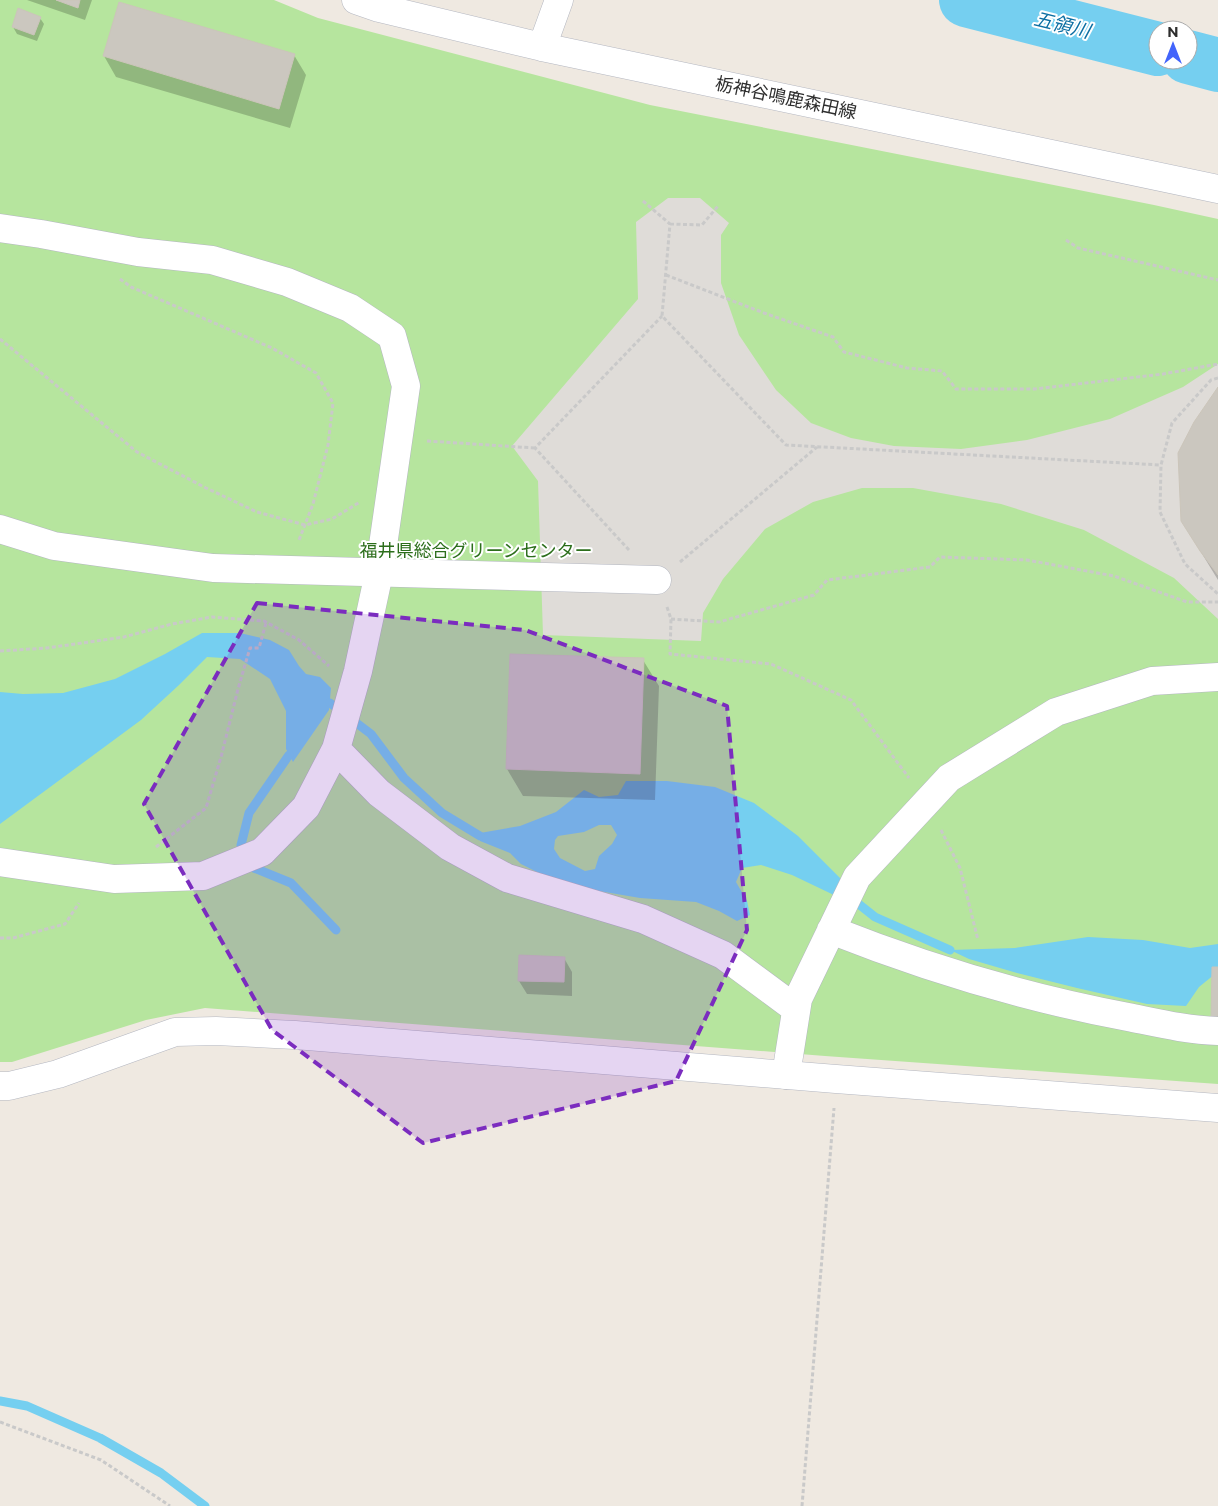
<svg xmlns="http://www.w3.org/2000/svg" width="1218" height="1506" viewBox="0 0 1218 1506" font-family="Montserrat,'Noto Sans JP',sans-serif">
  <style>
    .green { fill: #b6e59e }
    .plaza { fill: #dfdcd8 }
    .water { fill: #75cff0; fill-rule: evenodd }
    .shadow { fill: #0003 }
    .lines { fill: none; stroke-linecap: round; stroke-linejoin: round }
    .stream { stroke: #75cff0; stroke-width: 9 }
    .river { stroke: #75cff0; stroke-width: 54 }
    .building { fill: #cbc7bf; stroke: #cbc5ba }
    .street-casing { stroke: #b4b7c1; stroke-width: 29 }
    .secondary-casing { stroke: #b4b7c1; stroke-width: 29 }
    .path { stroke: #c9c9c9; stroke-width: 3; stroke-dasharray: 4 2.5; stroke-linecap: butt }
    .street { stroke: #fff; stroke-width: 28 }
    .secondary { stroke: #fff; stroke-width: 28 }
    .marked { fill: #7b2cbf; fill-opacity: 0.2; stroke: #7b2cbf; stroke-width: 4; stroke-dasharray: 10 6; stroke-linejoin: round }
    .labels { text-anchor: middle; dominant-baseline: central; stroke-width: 4; stroke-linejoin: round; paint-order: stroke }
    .street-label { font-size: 18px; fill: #2e2e2e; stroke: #fff }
    .park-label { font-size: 18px; fill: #2c6e1b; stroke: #fff }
    .water-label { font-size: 19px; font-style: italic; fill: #0d6fa3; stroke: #fff }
  </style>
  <rect width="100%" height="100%" fill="#efe9e1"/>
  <!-- green -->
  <path class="green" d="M0,0h274l44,18 332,87 504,100 64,14v865l-393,-28 -620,-48 -59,12 -134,42h-12z"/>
  <!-- plaza -->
  <path class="plaza" d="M668,198h32l29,25 -8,12v48l18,52 37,55 35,33 40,15 43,8 67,3 66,-9 83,-21 73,-32 35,-23v255l-44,-41 -90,-48 -83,-26 -88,-16h-51l-49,14 -48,27 -42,50 -20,34 -2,28 -158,-6 -5,-154 -26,-35 126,-147 -2,-77z"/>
  <!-- water -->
  <path class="water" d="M202,633h38l30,7 19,10 10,16 7,8 14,3 11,11 -2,22 -36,52 -7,-13v-38l-16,-32 -30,-20 -33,-2 -28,28 -38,35 -141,104v-132l23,2 40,-1 52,-14 50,-25z
    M626,781h41l48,6 39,16 44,33 46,46 -8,14 -44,-21 -31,-10 -19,3 -6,14 11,19 3,14 -13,6 -18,-10 -23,-9 -56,-4 -41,-7 -54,-15 -24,-12 -11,-11 -30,-12v-8l40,-7 36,-14 28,-22 15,7 19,-2zM599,825h12l6,10 -5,9 -13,12 -4,13 -10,2 -25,-13 -6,-9 1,-9 3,-4 26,-4z
    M1088,937l55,3 47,8 28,-4v29l-3,1 -16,13 -13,19 -39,-2 -70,-16 -60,-15 -48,-14 -19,-9 65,-2z"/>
  <!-- shadow -->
  <path class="shadow" d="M27,0h65l-7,20z
    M40,18l4,6 -7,17 -20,-7 -4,-7z
    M294,55l12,20 -16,53 -174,-51 -12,-21z
    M1218,389v191l-36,-59z
    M643,660l16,26 -4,114 -132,-4 -16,-27z
    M564,958l8,14v24l-45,-2 -8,-13z"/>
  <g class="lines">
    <!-- stream -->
    <path class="stream" d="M330,703l41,31 33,44 38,35 38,23
      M289,755l-40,58 -8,32 13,23 37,15 45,47
      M851,898l24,19 75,33
      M0,1401l27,5 73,32 61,35 44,33"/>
    <!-- river -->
    <path class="river" d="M966,0l192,49
      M1188,57l30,8"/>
  </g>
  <!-- building -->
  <path class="building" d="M56,0h24l-2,8z
    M119,2l176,52 -16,55 -176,-53z
    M18,8l23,9 -7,18 -22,-8z
    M1218,387v188l-18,-24 -19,-30 -3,-68 16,-31z
    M510,654l134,4 -4,116 -134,-5z
    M519,955l46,2 -1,25 -46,-1z
    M1212,967h6v51h-7z"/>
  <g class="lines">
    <!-- street casing -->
    <g class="street-casing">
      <path id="street" d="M0,228l41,6 97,18 74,8 75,22 63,26 42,28 14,50 -27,187 -21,98 -22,78 -30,58 -44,45 -59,24 -89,3 -114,-17
        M0,529l54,17 159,22 444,12
        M336,749l43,44 71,54 57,31 136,41 80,36 73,54
        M831,930c96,38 195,68 297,87 30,6 59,13 90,14
        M786,1075l12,-76 59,-122 92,-99 107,-66 96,-31 66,-4"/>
    </g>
    <!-- secondary casing -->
    <g class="secondary-casing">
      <path id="secondary" d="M356,0l23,8 163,39 676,142
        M542,47l17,-47
        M0,1086h9l49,-12 117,-42 41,-1 79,4 541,44 382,29"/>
    </g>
    <!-- path -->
    <path class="path" d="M643,201l27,23 -8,92 124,129 375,20
      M670,224l32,1 16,-19
      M1066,240l12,8 140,32
      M666,275l98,38 69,24 11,15 63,16 35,3 14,18h78l129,-15 55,-10
      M120,279l11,8 141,61 44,25 17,30 -5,42 -15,59 -14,36
      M0,339l137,113 69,36 51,24 48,13 27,-6 28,-17
      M1218,378l-7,2 -39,43 -11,42 -1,47 25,52 33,30
      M427,441l108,7
      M629,550l-94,-102 127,-132
      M680,562l137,-115
      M667,607l4,12 -1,35 101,10 80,36 58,78
      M671,619l48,3 95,-27 13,-15 103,-13 10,-10 87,3 87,16 73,26h31
      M0,651l47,-3 77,-11 48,-13 40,-7 52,4 35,19 30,26
      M941,830l19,38 18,72
      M156,847l50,-39 15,-51 17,-68 12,-41h9l7,-25
      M0,938h13l52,-14 14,-21
      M0,1422l101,38 69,46
      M802,1506l32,-398"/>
    <!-- street -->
    <use href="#street" class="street"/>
    <!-- secondary -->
    <use href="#secondary" class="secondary"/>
  </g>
  <!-- marked area -->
  <path class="marked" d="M257,603l268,27 202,76 20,224 -71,151 -253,62 -151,-113 -128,-226z"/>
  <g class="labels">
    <!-- street labels -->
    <g class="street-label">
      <text transform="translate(786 98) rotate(12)">栃神谷鳴鹿森田線</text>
    </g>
    <!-- park labels -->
    <g class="park-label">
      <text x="476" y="551">福井県総合グリーンセンター</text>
    </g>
    <!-- water labels -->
    <g class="water-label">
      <text transform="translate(1062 25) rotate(14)">五領川</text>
    </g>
  </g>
  <!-- north arrow -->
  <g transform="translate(1173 45)"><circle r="24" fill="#ffffff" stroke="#ababab"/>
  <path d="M0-4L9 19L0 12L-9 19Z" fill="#4264fb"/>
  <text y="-8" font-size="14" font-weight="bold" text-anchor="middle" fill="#2e2e2e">N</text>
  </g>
</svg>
